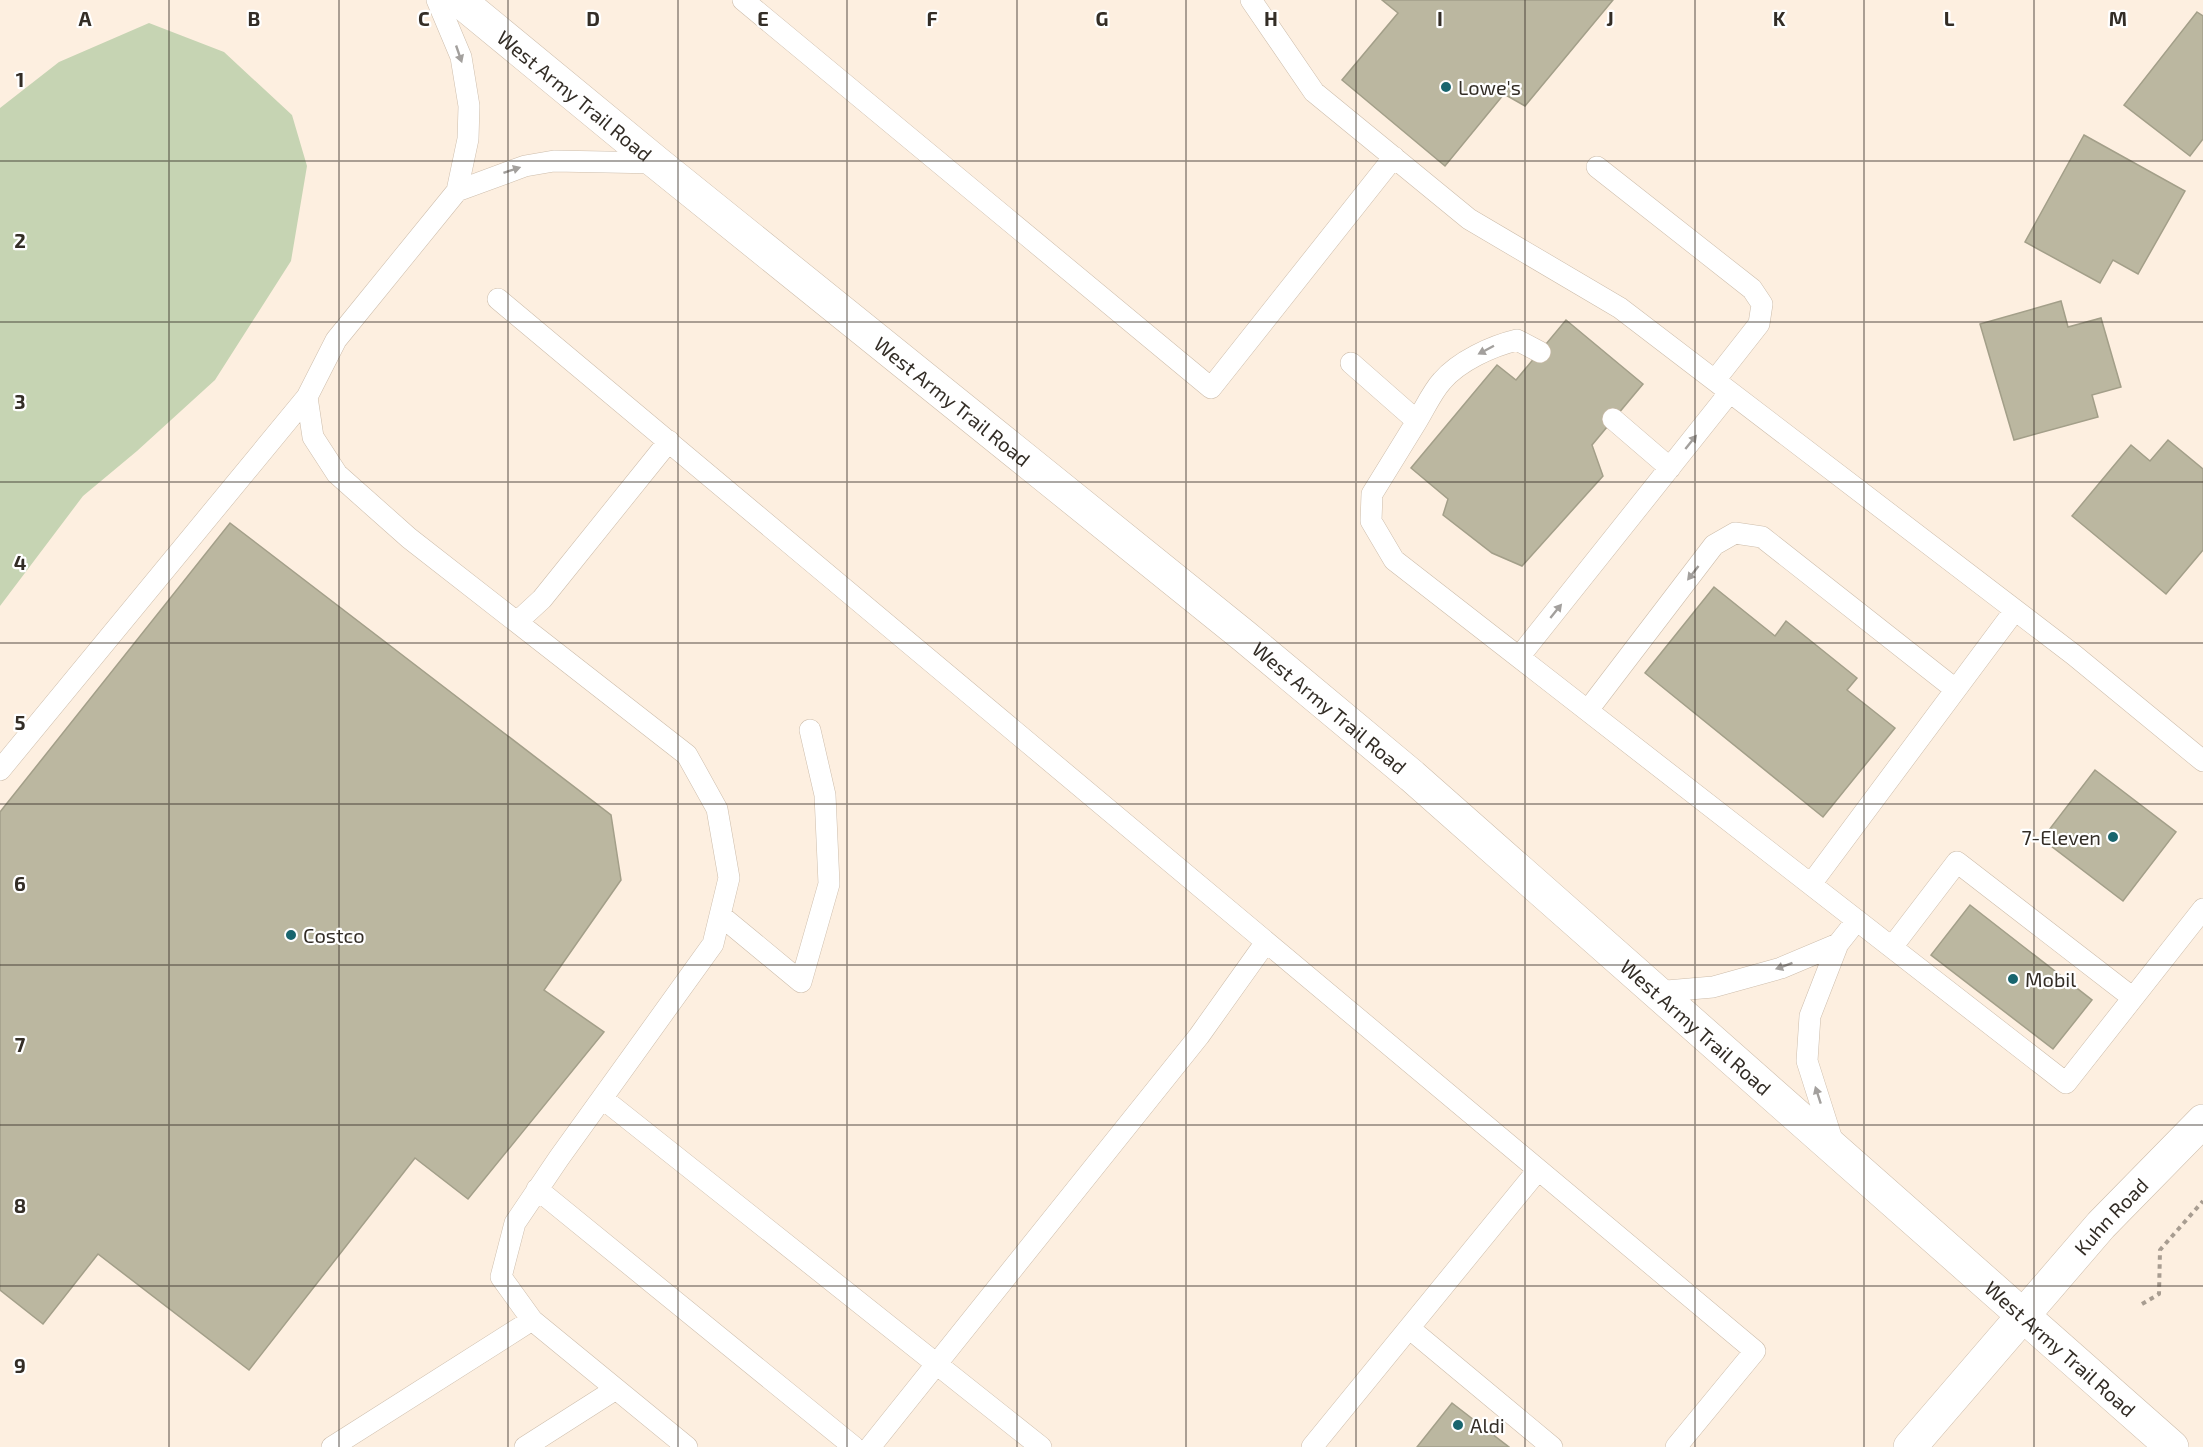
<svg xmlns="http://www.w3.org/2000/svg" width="2203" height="1447" viewBox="0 0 2203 1447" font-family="'Exo 2',sans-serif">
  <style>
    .water { fill: #c6d4b3 }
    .building { fill: #bbb7a0; stroke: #a39f89; stroke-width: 1.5 }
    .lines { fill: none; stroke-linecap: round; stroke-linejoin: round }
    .lane-casing { stroke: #cdbdab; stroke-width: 22 }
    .street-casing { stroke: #cdbdab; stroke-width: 34 }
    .secondary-casing { stroke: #cdbdab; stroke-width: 34 }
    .path { stroke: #a89d91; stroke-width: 4; stroke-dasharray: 4.5 4.5; stroke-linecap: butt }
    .lane { stroke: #fff; stroke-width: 21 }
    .street { stroke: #fff; stroke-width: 33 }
    .secondary { stroke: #fff; stroke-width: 33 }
    .oneway { fill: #a3a09d }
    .grid { fill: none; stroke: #332d26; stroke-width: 1.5; stroke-opacity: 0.55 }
    .poi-dot { fill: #18656e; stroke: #fff; stroke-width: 2 }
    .labels { text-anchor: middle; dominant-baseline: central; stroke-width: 4.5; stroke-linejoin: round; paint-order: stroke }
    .poi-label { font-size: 20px; fill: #332d26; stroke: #fff; text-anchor: start }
    .street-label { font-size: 20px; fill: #332d26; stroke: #fff }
    .grid-label { font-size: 20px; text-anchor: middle; font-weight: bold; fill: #332d26; stroke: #fff; stroke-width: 4.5; stroke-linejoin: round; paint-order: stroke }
  </style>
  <rect width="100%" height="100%" fill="#fdefe0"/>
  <!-- water -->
  <path class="water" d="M149,23l75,29 68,63 15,51 -16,95 -76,119 -78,71 -54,45 -83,110v-498l59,-46z"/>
  <!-- building -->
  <path class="building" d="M1382,0h231l-88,106 -21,-12 -59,72 -103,-86 56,-67z
    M2197,12l6,4v123l-13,17 -66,-51z
    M2084,135l101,56 -47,83 -25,-14 -13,23 -75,-41z
    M2061,301l7,26 33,-9 20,69 -29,8 6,22 -84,23 -34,-116z
    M1566,320l77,64 -51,61 11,31 -81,90 -30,-13 -49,-38 5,-16 -37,-31 86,-103 19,15z
    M2168,440l35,29v81l-37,44 -94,-78 59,-71 19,16z
    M230,523l381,292 10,65 -77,110 60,42 -136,167 -53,-41 -166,212 -151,-116 -55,70 -43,-34v-478z
    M1714,587l61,49 11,-15 71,57 -10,12 48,38 -72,89 -178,-144z
    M2095,770l81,62 -53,69 -81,-62z
    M1970,905l122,95 -39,49 -122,-94z
    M1452,1403l57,44h-92z"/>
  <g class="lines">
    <!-- lane casing -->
    <g class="lane-casing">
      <path id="lane" d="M437,0l24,57 8,49 -1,33 -11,52 -121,149 -29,57 6,40 24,37 72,64 278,217 30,54 12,69 -16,66 -154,214 -44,65 -14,54 31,43 155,127
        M743,0l468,388 183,-231
        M1251,0l63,92 155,127 151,89 454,347 129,106
        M1597,167l155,122 10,15 -3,20 -44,56
        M457,191l68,-25 29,-5 103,2
        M498,299l1257,1052 -79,96
        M1351,363l66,58 -45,73 -1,27 23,39 672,523 137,-174
        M1613,419l57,49
        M1417,421c8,-13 15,-29 25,-40 17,-20 50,-35 75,-41l23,12
        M517,622l25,-23 127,-158
        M1519,657l211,-265
        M1588,710l126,-165 21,-12 27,4 193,152
        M0,770l307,-373
        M1811,884l204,-274
        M720,915l81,67 28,-98 -4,-89 -15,-65
        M1892,947l65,-85 176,136
        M1655,992l58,-5 68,-19 57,-24
        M602,1098l439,349
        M1834,1146l-27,-85 3,-45 28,-72 19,-24
        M537,1189l317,258
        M1409,1328l143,119
        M332,1447l200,-127
        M525,1447l91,-58
        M870,1447l329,-411 67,-94
        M1312,1447l226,-277"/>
    </g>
    <!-- street casing -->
    <g class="street-casing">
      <g id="street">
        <path id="s1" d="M1910,1447l191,-222 102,-104"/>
      </g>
    </g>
    <!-- secondary casing -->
    <g class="secondary-casing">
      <g id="secondary">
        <path id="s2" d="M459,0l198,163 587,473 168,140 760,671"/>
      </g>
    </g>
    <!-- path -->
    <path class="path" d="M2142,1304l17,-10 1,-44 43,-49"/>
    <!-- lane -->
    <use href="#lane" class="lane"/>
    <!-- street -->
    <use href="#street" class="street"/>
    <!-- secondary -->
    <use href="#secondary" class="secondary"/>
  </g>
  <!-- one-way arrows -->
  <defs><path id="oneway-solid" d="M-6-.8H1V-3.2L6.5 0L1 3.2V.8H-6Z" transform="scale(1.5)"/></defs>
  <g class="oneway">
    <use href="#oneway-solid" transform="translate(459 54) rotate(71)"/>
    <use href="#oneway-solid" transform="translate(512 170) rotate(-18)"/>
    <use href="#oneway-solid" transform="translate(1486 350) rotate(152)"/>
    <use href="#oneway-solid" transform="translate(1691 442) rotate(-51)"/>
    <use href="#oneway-solid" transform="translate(1693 573) rotate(128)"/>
    <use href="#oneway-solid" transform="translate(1556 611) rotate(-51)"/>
    <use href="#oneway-solid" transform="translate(1784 966) rotate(160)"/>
    <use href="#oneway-solid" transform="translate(1818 1095) rotate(-108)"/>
  </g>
  <!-- grid -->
  <path class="grid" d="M169,0v1447M339,0v1447M508,0v1447M678,0v1447M847,0v1447M1017,0v1447M1186,0v1447M1356,0v1447M1525,0v1447M1695,0v1447M1864,0v1447M2034,0v1447M0,161h2203M0,322h2203M0,482h2203M0,643h2203M0,804h2203M0,965h2203M0,1125h2203M0,1286h2203"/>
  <!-- markers -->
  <g class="poi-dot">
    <circle cx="1446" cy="87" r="6"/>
    <circle cx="2113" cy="837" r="6"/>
    <circle cx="291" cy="935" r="6"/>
    <circle cx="2013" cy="979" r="6"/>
    <circle cx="1458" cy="1425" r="6"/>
  </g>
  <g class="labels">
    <!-- poi labels -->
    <g class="poi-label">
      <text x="1458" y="87">Lowe's</text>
      <text x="2101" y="837" text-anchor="end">7-Eleven</text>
      <text x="303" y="935">Costco</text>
      <text x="2025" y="979">Mobil</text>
      <text x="1470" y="1425">Aldi</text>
    </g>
    <!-- street labels -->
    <g class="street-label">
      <text stroke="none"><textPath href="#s2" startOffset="150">West Army Trail Road</textPath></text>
      <text stroke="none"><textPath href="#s2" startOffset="636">West Army Trail Road</textPath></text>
      <text stroke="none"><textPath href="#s2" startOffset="1122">West Army Trail Road</textPath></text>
      <text stroke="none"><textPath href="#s2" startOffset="1608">West Army Trail Road</textPath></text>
      <text stroke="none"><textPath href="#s1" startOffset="306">Kuhn Road</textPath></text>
      <text stroke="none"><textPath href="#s2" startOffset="2094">West Army Trail Road</textPath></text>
    </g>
  </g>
  <g class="grid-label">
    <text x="85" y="26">A</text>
    <text x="254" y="26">B</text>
    <text x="424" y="26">C</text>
    <text x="593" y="26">D</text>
    <text x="763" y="26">E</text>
    <text x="932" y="26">F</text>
    <text x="1102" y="26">G</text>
    <text x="1271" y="26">H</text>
    <text x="1440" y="26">I</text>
    <text x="1610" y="26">J</text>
    <text x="1779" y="26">K</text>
    <text x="1949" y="26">L</text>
    <text x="2118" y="26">M</text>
    <text x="20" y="87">1</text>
    <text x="20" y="248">2</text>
    <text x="20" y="409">3</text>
    <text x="20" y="570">4</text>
    <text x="20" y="730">5</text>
    <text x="20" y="891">6</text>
    <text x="20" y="1052">7</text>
    <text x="20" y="1213">8</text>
    <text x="20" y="1373">9</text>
  </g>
</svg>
